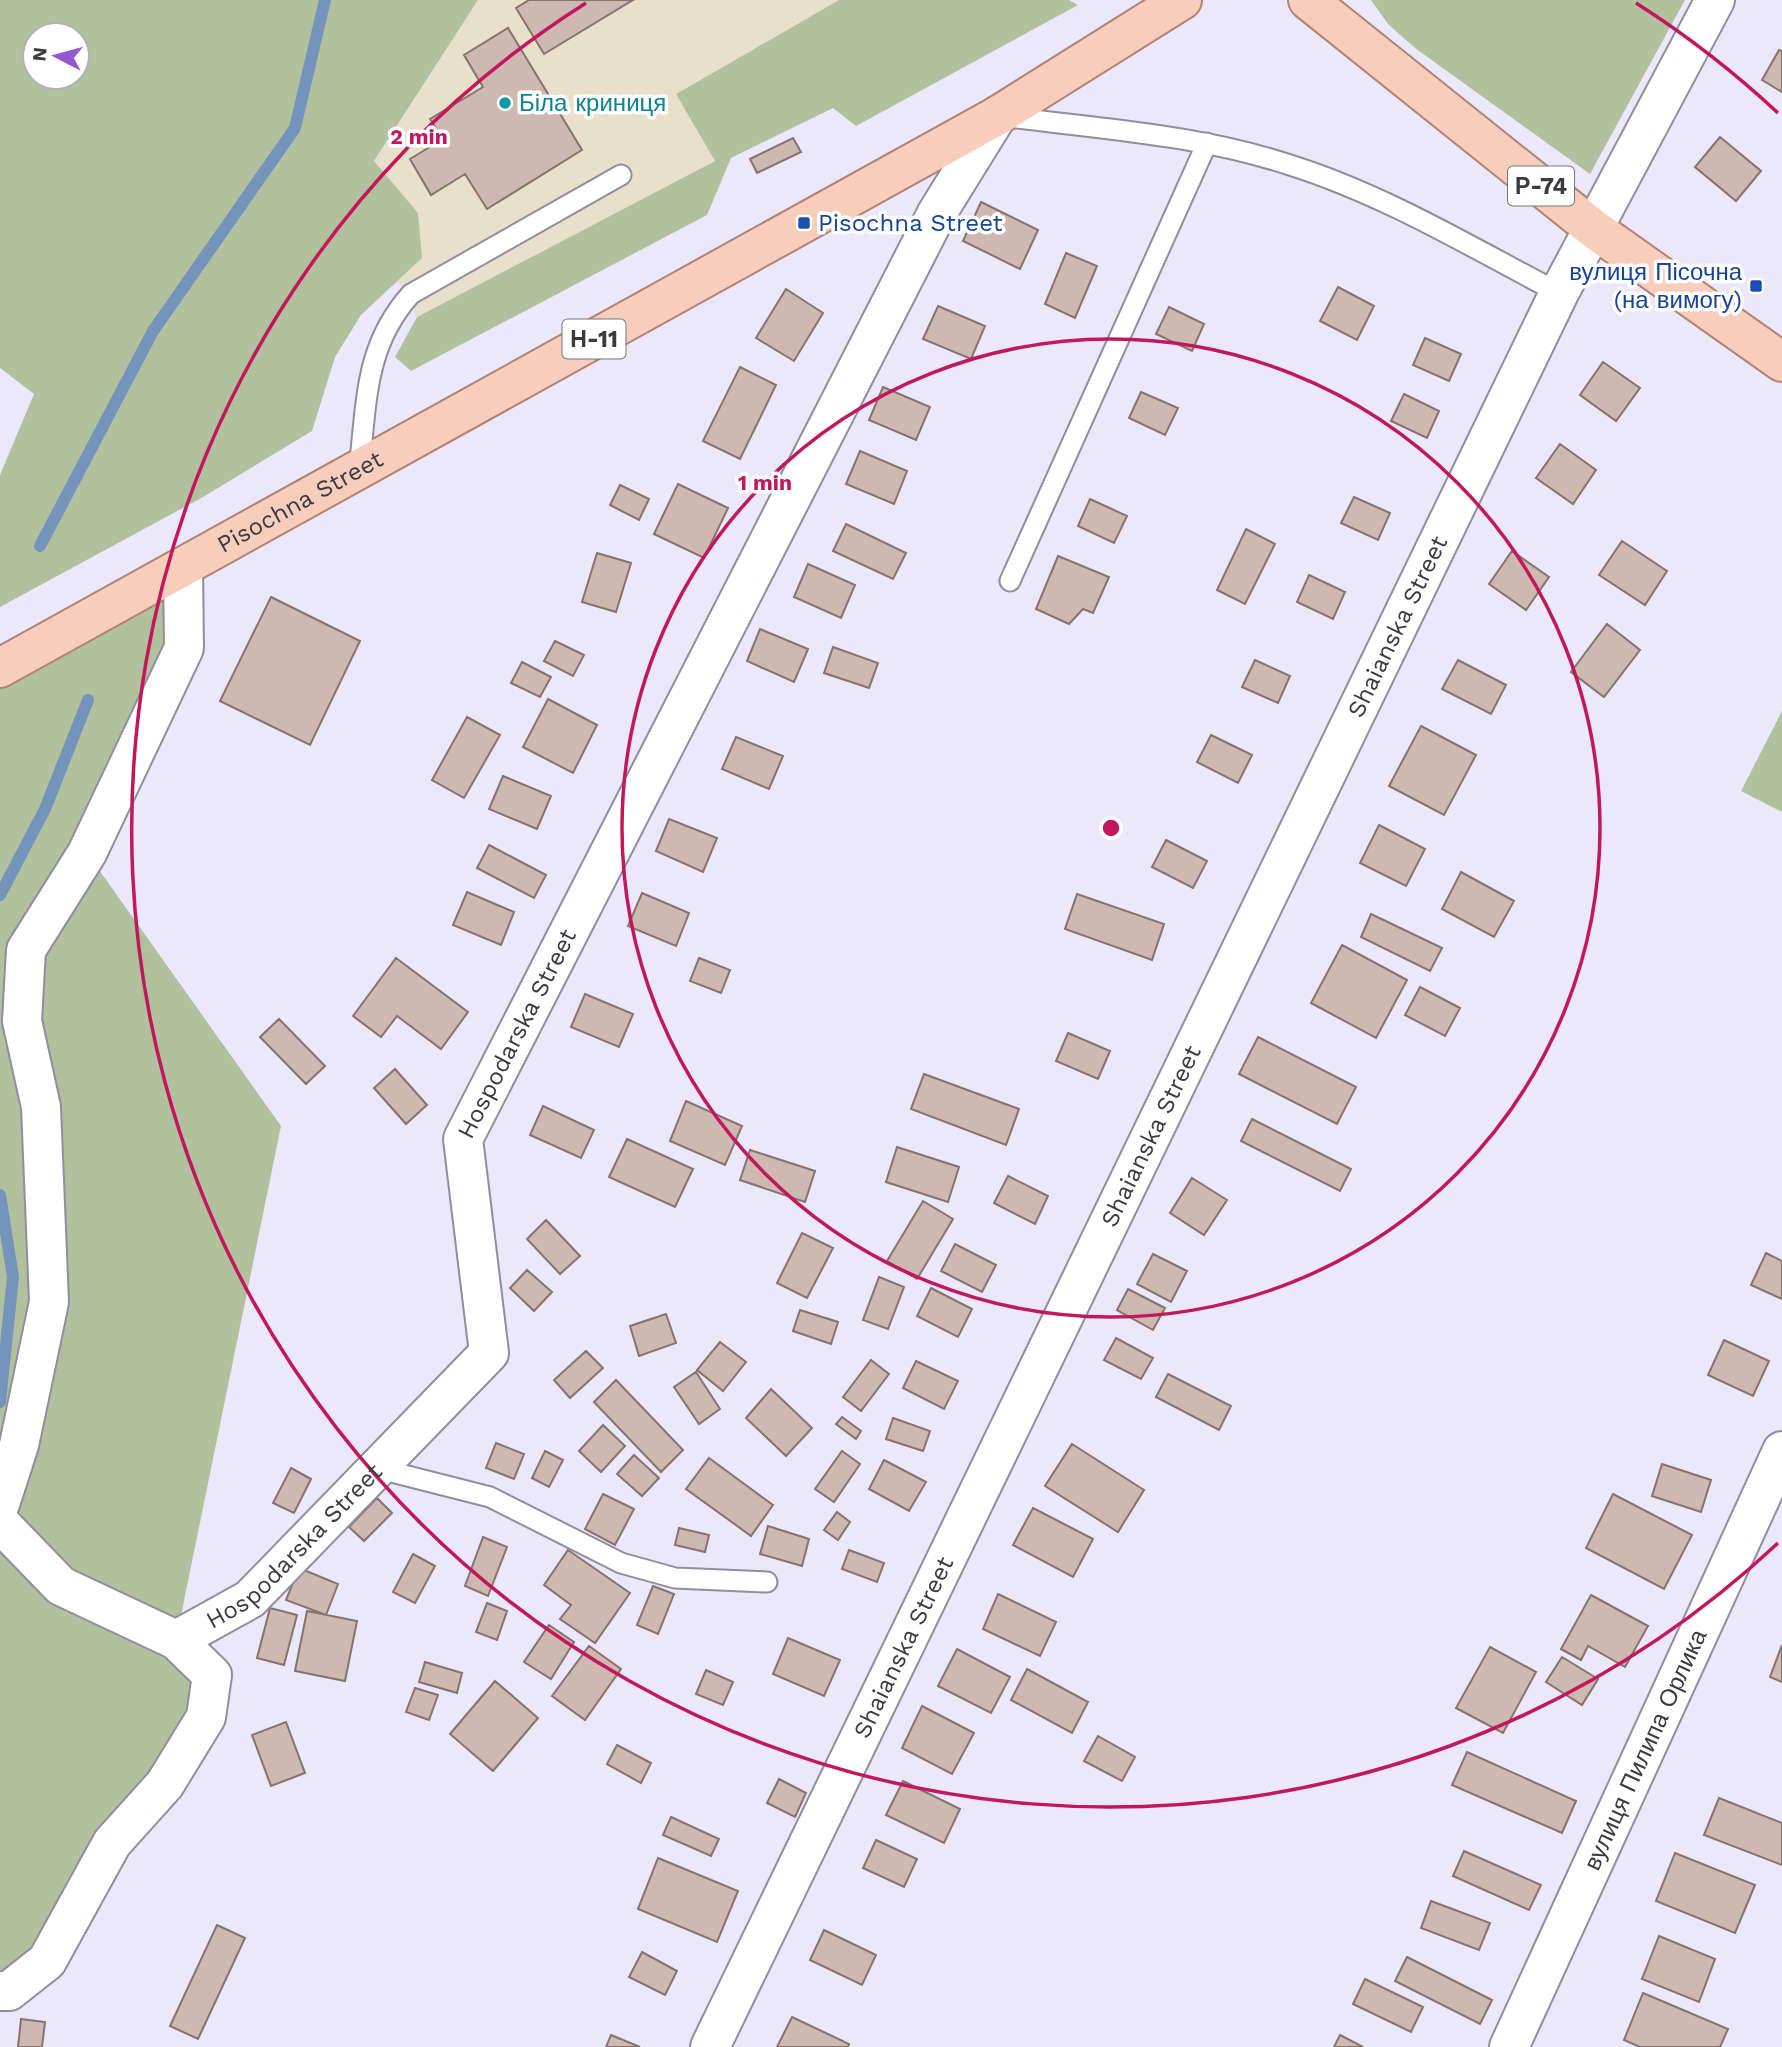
<svg xmlns="http://www.w3.org/2000/svg" width="1782" height="2047" viewBox="0 0 1782 2047" font-family="'Work Sans',sans-serif">
  <style>
    .commercial { fill: #e9e0cb }
    .green { fill: #b2c19d; fill-rule: evenodd }
    .lines { fill: none; stroke-linecap: round; stroke-linejoin: round }
    .stream { stroke: #7594bb; stroke-width: 12 }
    .building { fill: #ceb8b2; stroke: #87736d; stroke-width: 2 }
    .service-casing { stroke: #908d9f; stroke-width: 23 }
    .minor-casing { stroke: #908d9f; stroke-width: 42 }
    .primary-casing { stroke: #b28374; stroke-width: 42 }
    .service { stroke: #fff; stroke-width: 19 }
    .minor { stroke: #fff; stroke-width: 38 }
    .primary { stroke: #f7cdbc; stroke-width: 38 }
    .ring { fill: none; stroke: #c2185b; stroke-width: 3.5 }
    .culture-dot { fill: #0f9aa8; stroke: #fff; stroke-width: 2.5 }
    .transit-dot { fill: #1a4fb4; stroke: #fff; stroke-width: 2.5 }
    .labels { text-anchor: middle; dominant-baseline: central; stroke-width: 7; stroke-linejoin: round; paint-order: stroke }
    .shield { fill: #fff; stroke: #76757a; stroke-width: 2 }
    .shield-label { font-size: 23px; font-weight: bold; fill: #3b3a41 }
    .culture-label { font-size: 24px; fill: #0d838f; stroke: #fff; text-anchor: start }
    .transit-label { font-size: 24px; fill: #164399; stroke: #fff; text-anchor: start }
    .street-label { font-size: 24px; fill: #3b3a41; stroke: #fff }
    .centre { fill: #c2185b; stroke: #fff; stroke-width: 3.5 }
    .ring-label { font-size: 21px; text-anchor: middle; font-weight: bold; fill: #c2185b; stroke: #fff; stroke-width: 7; stroke-linejoin: round; paint-order: stroke }
  </style>
  <rect width="100%" height="100%" fill="#ebe8fb"/>
  <!-- commercial -->
  <path class="commercial" d="M478,0h361l-162,93 38,68 -298,156 -65,-121z"/>
  <!-- green -->
  <path class="green" d="M0,0h478l-104,161 44,52 4,45 -61,57 -26,42 -23,74 -109,66 -203,110v-132l34,-81 -34,-26zM35,35h42v42h-42z
    M839,0h230l9,5 -222,121 -23,-18 -102,50 -24,57 -296,156 -16,-14 22,-40 298,-156 -39,-67z
    M1371,0h314l-95,174 -175,-126 -27,-24z
    M183,567l1,81 -97,205 194,273 -105,514 36,35 -212,334v-1341z
    M1782,711v101l-41,-21z"/>
  <g class="lines">
    <!-- stream -->
    <path class="stream" d="M40,546l113,-215 142,-203 30,-128
      M0,895l45,-86 43,-109
      M0,1195l13,82 -13,125"/>
  </g>
  <!-- building -->
  <path class="building" d="M529,0h104l-89,54 -28,-46z
    M508,28l74,122 -95,59 -22,-35 -34,21 -21,-36 33,-20 -13,-20 53,-32 -19,-32z
    M1779,50l3,1v41l-20,-12z
    M1720,137l41,34 -25,30 -41,-34z
    M793,138l8,14 -44,21 -7,-14z
    M981,202l57,28 -18,39 -57,-28z
    M1066,253l31,13 -22,52 -30,-14z
    M1338,287l36,19 -17,34 -37,-19z
    M786,289l37,24 -29,48 -38,-23z
    M938,306l47,20 -14,33 -48,-20z
    M1169,307l35,17 -12,27 -36,-17z
    M1425,338l36,16 -12,27 -36,-16z
    M1603,362l37,26 -24,33 -36,-26z
    M740,367l36,18 -36,74 -37,-18z
    M883,387l47,20 -14,33 -47,-20z
    M1141,392l37,16 -13,27 -36,-17z
    M1404,394l35,17 -12,27 -36,-17z
    M1560,444l36,26 -23,34 -37,-26z
    M860,451l47,20 -13,33 -48,-20z
    M678,484l50,24 -24,50 -50,-24z
    M620,485l29,14 -10,21 -29,-15z
    M1354,497l36,16 -12,27 -37,-17z
    M1090,499l37,17 -13,27 -36,-17z
    M846,524l60,29 -13,26 -60,-28z
    M1246,529l29,15 -30,60 -28,-14z
    M1622,541l45,30 -22,34 -46,-30z
    M1512,551l37,26 -23,33 -37,-26z
    M597,553l34,10 -15,49 -34,-10z
    M1058,556l51,21 -16,36 -10,-4 -14,15 -33,-15z
    M808,564l47,21 -14,33 -47,-21z
    M1309,575l36,17 -12,27 -36,-17z
    M271,597l89,44 -50,104 -90,-44z
    M1607,624l33,26 -36,47 -33,-25z
    M760,629l48,20 -14,33 -47,-21z
    M555,641l29,14 -11,21 -29,-15z
    M833,647l45,16 -9,25 -45,-15z
    M1255,660l35,16 -12,27 -36,-16z
    M1458,660l48,25 -15,29 -49,-25z
    M522,662l29,15 -11,20 -29,-14z
    M548,699l49,26 -24,48 -50,-26z
    M467,717l33,18 -36,63 -32,-18z
    M1421,726l55,29 -32,60 -55,-29z
    M1211,735l41,20 -14,28 -41,-21z
    M736,737l47,19 -14,33 -47,-20z
    M503,776l48,20 -14,33 -48,-20z
    M669,819l48,19 -14,34 -47,-21z
    M1379,825l46,24 -19,37 -46,-23z
    M1166,840l41,21 -14,27 -41,-21z
    M489,845l57,30 -12,23 -57,-30z
    M1461,872l53,29 -20,36 -52,-28z
    M467,892l47,20 -13,33 -48,-20z
    M642,893l47,20 -13,33 -48,-20z
    M1077,894l87,30 -12,36 -87,-31z
    M1371,914l71,34 -12,23 -69,-34z
    M1342,945l65,35 -31,58 -65,-35z
    M396,958l72,54 -27,37 -44,-33 -16,21 -28,-21z
    M699,958l31,12 -9,23 -31,-12z
    M1420,987l40,21 -15,28 -40,-21z
    M585,994l48,20 -14,33 -48,-20z
    M279,1019l46,47 -19,18 -46,-47z
    M1068,1033l42,18 -12,28 -42,-18z
    M1258,1037l98,50 -19,37 -98,-50z
    M395,1069l32,36 -21,19 -32,-36z
    M924,1074l95,35 -13,36 -95,-36z
    M686,1101l56,25 -17,39 -55,-24z
    M543,1106l51,24 -13,28 -51,-23z
    M1252,1119l99,50 -11,22 -99,-50z
    M627,1139l66,30 -18,38 -66,-30z
    M897,1147l62,20 -11,35 -62,-20z
    M750,1150l65,21 -10,31 -65,-22z
    M1008,1176l40,20 -13,28 -41,-21z
    M1192,1178l35,22 -23,35 -34,-22z
    M923,1201l30,18 -36,60 -30,-18z
    M546,1220l34,36 -20,18 -33,-35z
    M802,1233l31,15 -26,50 -30,-15z
    M955,1244l41,21 -14,27 -41,-21z
    M1766,1253l16,8v38l-31,-14z
    M1153,1254l34,17 -16,31 -34,-18z
    M527,1270l25,22 -18,19 -24,-23z
    M879,1277l25,10 -16,42 -25,-9z
    M931,1288l41,21 -14,28 -41,-21z
    M1128,1289l37,19 -12,22 -36,-20z
    M800,1310l38,12 -7,22 -38,-13z
    M666,1314l10,29 -37,13 -9,-30z
    M1116,1338l37,20 -12,21 -37,-19z
    M1724,1340l45,21 -16,35 -45,-21z
    M720,1342l26,20 -23,29 -26,-21z
    M586,1351l17,17 -33,30 -16,-18z
    M871,1360l18,14 -28,37 -18,-14z
    M916,1361l42,20 -14,28 -41,-21z
    M696,1372l24,37 -21,15 -25,-37z
    M1168,1374l63,32 -12,24 -63,-33z
    M616,1380l67,70 -22,22 -67,-70z
    M771,1389l41,39 -26,28 -40,-38z
    M842,1417l19,14 -5,8 -20,-15z
    M893,1418l37,13 -7,20 -37,-12z
    M603,1425l22,21 -24,26 -22,-21z
    M496,1443l28,11 -10,25 -28,-11z
    M1072,1444l72,46 -26,42 -73,-46z
    M545,1451l18,9 -14,27 -17,-9z
    M842,1451l18,13 -26,38 -19,-13z
    M634,1455l25,23 -17,18 -25,-22z
    M709,1458l64,47 -22,31 -65,-47z
    M884,1460l42,22 -17,29 -40,-22z
    M1662,1464l49,16 -10,32 -49,-16z
    M291,1468l20,11 -17,34 -21,-10z
    M603,1494l31,15 -19,36 -30,-16z
    M1613,1494l79,41 -28,54 -78,-41z
    M377,1498l15,15 -28,28 -15,-14z
    M1033,1508l60,31 -20,38 -60,-32z
    M837,1512l13,10 -12,18 -14,-10z
    M768,1526l41,13 -7,27 -42,-12z
    M679,1528l30,7 -4,17 -30,-7z
    M483,1537l24,10 -19,49 -23,-10z
    M568,1550l62,43 -35,50 -35,-24 11,-14 -27,-20z
    M849,1550l35,13 -7,19 -35,-13z
    M413,1554l22,12 -20,37 -22,-11z
    M299,1568l39,16 -12,31 -40,-15z
    M653,1586l21,8 -16,40 -21,-9z
    M998,1594l58,28 -16,34 -57,-27z
    M1591,1595l57,31 -23,41 -37,-21 -7,14 -20,-11z
    M487,1603l20,8 -10,29 -21,-8z
    M270,1608l27,7 -13,50 -27,-7z
    M307,1611l50,10 -12,60 -50,-10z
    M549,1625l25,17 -23,37 -27,-17z
    M788,1638l52,22 -16,36 -51,-22z
    M1782,1645v37l-12,-5z
    M589,1646l32,23 -36,51 -33,-24z
    M1490,1647l46,25 -33,61 -47,-25z
    M957,1649l53,28 -19,36 -53,-27z
    M1562,1657l36,22 -16,26 -36,-23z
    M425,1662l37,11 -5,20 -38,-11z
    M1027,1669l61,33 -16,31 -61,-33z
    M706,1670l27,12 -10,23 -27,-11z
    M495,1681l43,37 -45,53 -43,-37z
    M415,1688l23,7 -9,25 -23,-8z
    M922,1706l52,27 -22,41 -50,-26z
    M286,1722l19,51 -34,13 -19,-51z
    M1098,1736l37,21 -13,24 -38,-20z
    M617,1745l34,18 -10,20 -34,-19z
    M1467,1752l109,49 -14,32 -110,-48z
    M779,1779l27,14 -11,24 -28,-14z
    M903,1781l57,28 -16,34 -58,-28z
    M1719,1798l63,25v42l-78,-30z
    M671,1817l48,22 -8,17 -48,-21z
    M876,1840l41,19 -13,28 -41,-19z
    M1464,1851l77,34 -12,25 -76,-34z
    M1675,1853l80,32 -20,48 -79,-32z
    M658,1858l80,33 -21,51 -79,-33z
    M1431,1901l59,22 -11,27 -58,-22z
    M217,1925l28,13 -47,101 -28,-13z
    M824,1930l52,25 -14,30 -52,-25z
    M1659,1936l56,23 -16,43 -57,-23z
    M642,1952l35,19 -12,24 -36,-18z
    M1407,1957l85,43 -12,24 -85,-43z
    M1365,1979l58,28 -12,25 -58,-28z
    M1643,1993l85,36 -8,18h-80l-16,-7z
    M792,2017l57,27 -1,3h-71z
    M21,2019l24,3 -3,25h-24z
    M611,2035l29,12h-34z
    M1340,2035l23,12h-29z"/>
  <g class="lines">
    <!-- service casing -->
    <g class="service-casing">
      <path id="service" d="M1002,116c97,13 194,18 288,49 95,30 181,82 269,128
        M359,469c8,-66 5,-123 52,-175l210,-119
        M1010,581l197,-438
        M376,1468l114,29 131,66 54,15 92,4"/>
    </g>
    <!-- minor casing -->
    <g class="minor-casing">
      <g id="minor">
        <path d="M0,1504l19,-59 30,-143 -8,-195 -19,-86 4,-71 61,-97 97,-205 -1,-81"/>
        <path d="M0,1523l61,63 115,54"/>
        <path id="s1" d="M0,1991h9l38,-30 65,-118 53,-59 41,-67 6,-42 -36,-35 74,-41 239,-246 -26,-214 474,-926 60,-97"/>
        <path id="s2" d="M710,2047l849,-1754 156,-293"/>
        <path id="s3" d="M1509,2047l273,-596"/>
      </g>
    </g>
    <!-- primary casing -->
    <g class="primary-casing">
      <g id="primary">
        <path d="M1308,0l286,229 188,133"/>
        <path id="s4" d="M0,668l997,-552 185,-116"/>
      </g>
    </g>
    <!-- service -->
    <use href="#service" class="service"/>
    <!-- minor -->
    <use href="#minor" class="minor"/>
    <!-- primary -->
    <use href="#primary" class="primary"/>
  </g>
  <!-- distance rings -->
  <g class="ring">
    <circle cx="1111" cy="828" r="489"/>
    <path d="M1778 1543A978 978 0 1 1 586 3M1636 3A978 978 0 0 1 1778 113"/>
  </g>
  <!-- markers -->
  <circle class="culture-dot" cx="505" cy="103" r="7"/>
  <g class="transit-dot">
    <rect x="797" y="216" width="14" height="14" rx="3.5"/>
    <rect x="1749" y="279" width="14" height="14" rx="3.5"/>
  </g>
  <g class="labels">
    <!-- shield labels -->
    <g class="shield">
      <rect x="1508" y="166.5" width="66" height="39" rx="5"/>
      <rect x="562.5" y="319.5" width="63" height="39" rx="5"/>
    </g>
    <g class="shield-label">
      <text x="1541" y="186">Р-74</text>
      <text x="594" y="339">Н-11</text>
    </g>
    <!-- culture labels -->
    <g class="culture-label">
      <text x="519" y="103">Біла криниця</text>
    </g>
    <!-- transit labels -->
    <g class="transit-label">
      <text x="818" y="223">Pisochna Street</text>
      <text x="1742" y="272" text-anchor="end">вулиця Пісочна<tspan x="1742" dy="28">(на вимогу)</tspan></text>
    </g>
    <!-- street labels -->
    <g class="street-label">
      <text stroke="none"><textPath href="#s4" startOffset="343">Pisochna Street</textPath></text>
      <text stroke="none"><textPath href="#s2" startOffset="1578">Shaianska Street</textPath></text>
      <text stroke="none"><textPath href="#s1" startOffset="1204">Hospodarska Street</textPath></text>
      <text stroke="none"><textPath href="#s2" startOffset="1012">Shaianska Street</textPath></text>
      <text stroke="none"><textPath href="#s1" startOffset="595">Hospodarska Street</textPath></text>
      <text stroke="none"><textPath href="#s2" startOffset="444">Shaianska Street</textPath></text>
      <text stroke="none"><textPath href="#s3" startOffset="327">вулиця Пилипа Орлика</textPath></text>
    </g>
  </g>
  <circle cx="1111" cy="828" r="10" class="centre"/>
  <g class="ring-label">
    <text x="419" y="144">2 min</text>
    <text x="765" y="490">1 min</text>
  </g>
  <!-- north arrow -->
  <g transform="translate(56 56) rotate(276)"><circle r="33" fill="#ffffff" stroke="#b1b0b3" stroke-width="2"/>
  <path d="M0-5L12 26L0 18L-12 26Z" fill="#9259d0"/>
  <text y="-10" font-size="19" font-weight="bold" text-anchor="middle" fill="#3b3a41">N</text>
  </g>
</svg>
